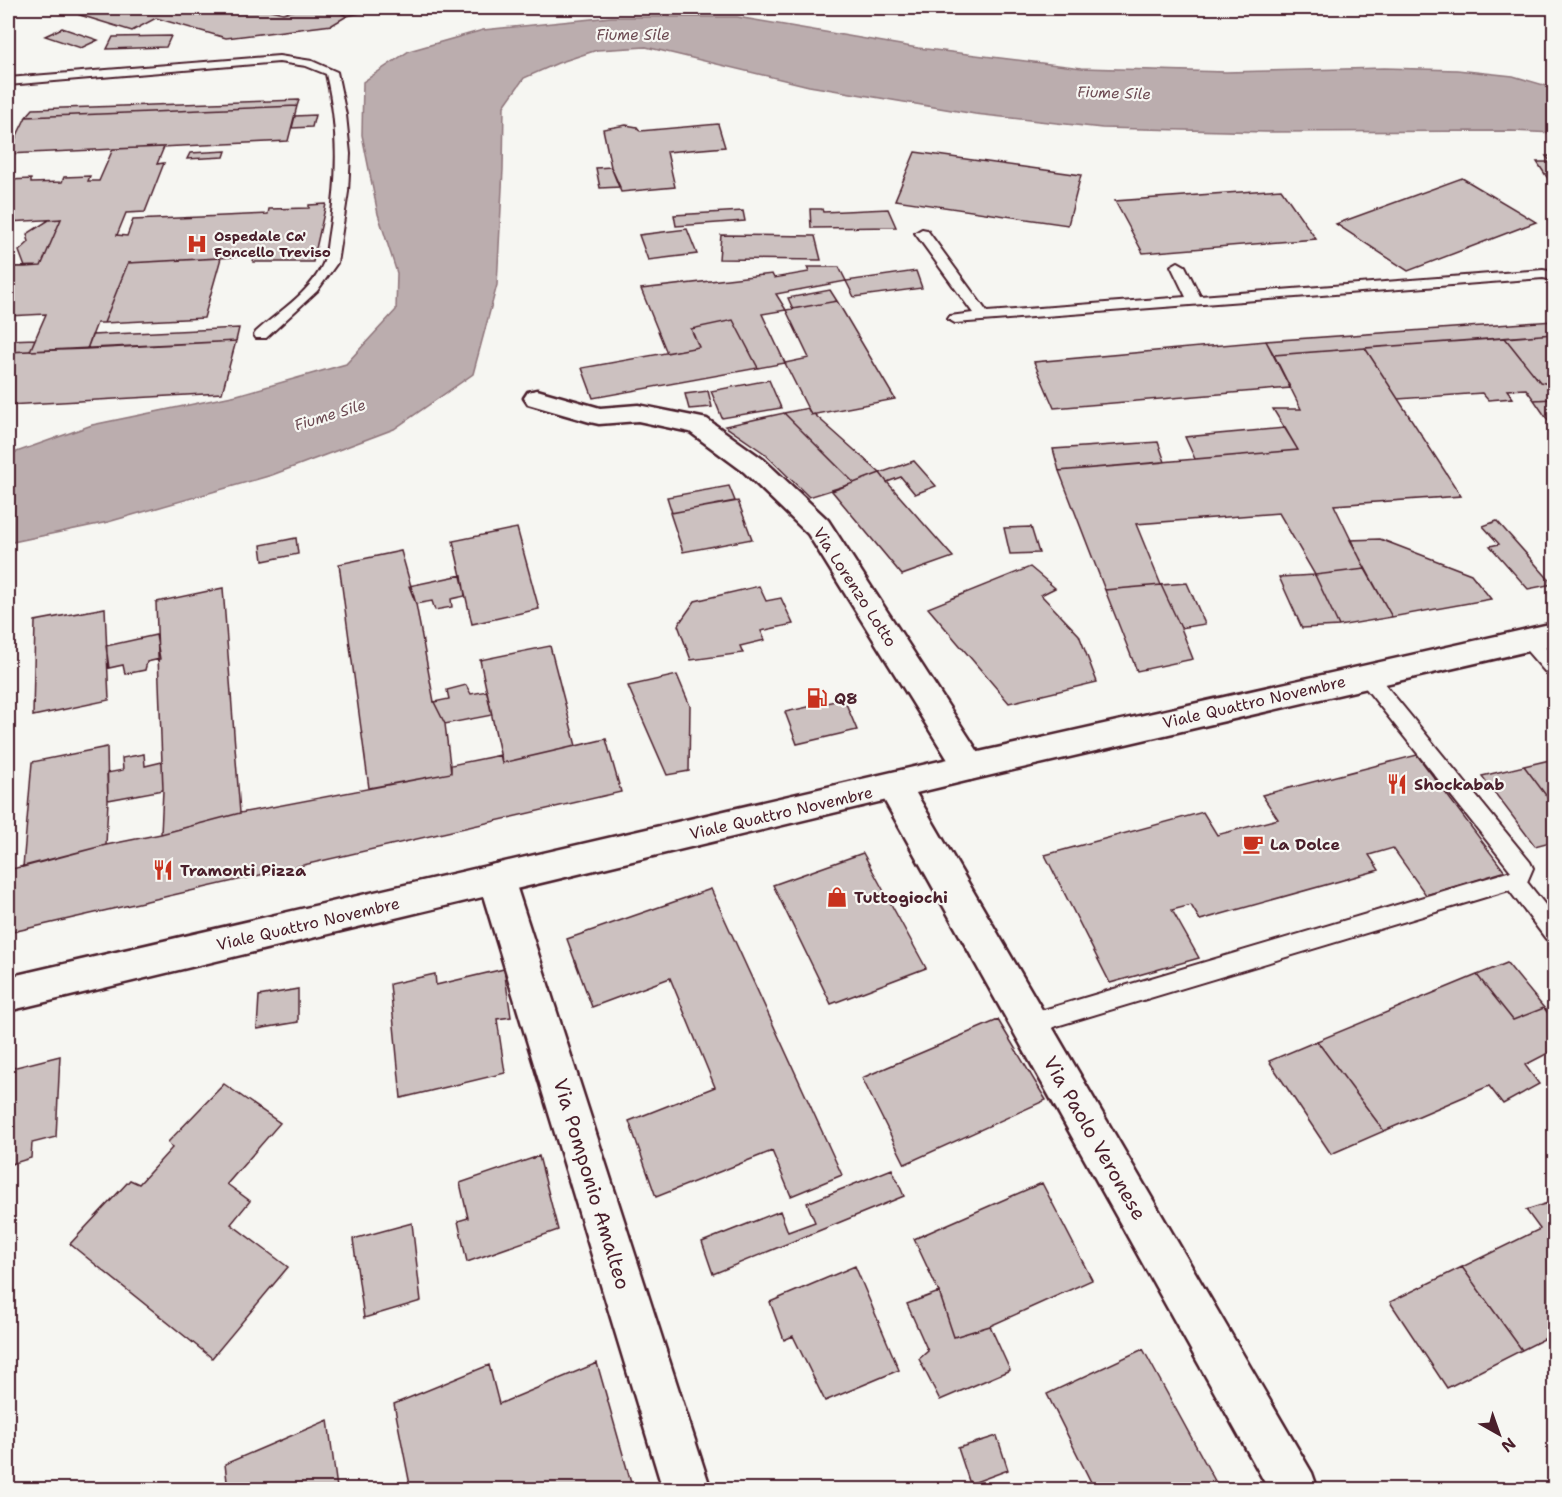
<svg xmlns="http://www.w3.org/2000/svg" width="1562" height="1497" viewBox="0 0 1562 1497" font-family="'Shantell Sans',sans-serif">
  <style>
    .water { fill: #bbadae; stroke: #8e747a; stroke-width: 1.5 }
    .building { fill: #ccc1c0; stroke: #4a1f2b; stroke-width: 1.5 }
    .lines { fill: none; stroke-linecap: round; stroke-linejoin: round }
    .service-casing { stroke: #4a1f2b; stroke-width: 4 }
    .minor-casing { stroke: #4a1f2b; stroke-width: 5 }
    .secondary-casing { stroke: #4a1f2b; stroke-width: 5 }
    .service { fill: #f6f6f2; fill-rule: evenodd }
    .minor { fill: #f6f6f2; fill-rule: evenodd }
    .secondary { fill: #f6f6f2; fill-rule: evenodd }
    .labels { text-anchor: middle; dominant-baseline: central; stroke-width: 4.5; stroke-linejoin: round; paint-order: stroke }
    .far-poi-label { font-size: 14px; font-weight: bold; fill: #4a1f2b; stroke: #f6f6f2; text-anchor: start }
    .far-water-label { font-size: 15px; font-style: italic; fill: #6c4a52; stroke: #f6f6f2 }
    .street-label { font-size: 16px; fill: #4a1f2b; stroke: #f6f6f2 }
    .poi-label { font-size: 16px; font-weight: bold; fill: #4a1f2b; stroke: #f6f6f2; text-anchor: start }
    .near-street-label { font-size: 20px; fill: #4a1f2b; stroke: #f6f6f2 }
  </style>
  <rect width="100%" height="100%" fill="#f6f6f2"/>
  <filter id="ink" filterUnits="userSpaceOnUse"><feTurbulence type="fractalNoise" baseFrequency=".0167" numOctaves="2"/><feDisplacementMap in="SourceGraphic" scale="12" xChannelSelector="R" yChannelSelector="G"/><feConvolveMatrix kernelMatrix="1 2 1 2 8 2 1 2 1" color-interpolation-filters="sRGB"/></filter>
  <g filter="url(#ink)">
    <!-- water -->
    <path class="water" d="M611,17h126l181,31 164,20 144,4 158,-4 73,2 56,6 41,12v45l-43,-2 -245,1 -164,-4 -127,-14 -166,-28 -163,-39 -49,3 -39,13 -34,15 -20,28 -1,63 -6,116 -24,89 -79,55 -122,46 -164,47 -100,21v-88l84,-30 145,-30 109,-31 50,-54 1,-37 -19,-59 -16,-79 1,-53 46,-31 74,-21z"/>
    <!-- building -->
    <path class="building" d="M95,8h88l8,2 4,-2h68l20,5 22,-5h24l18,8 -15,9 -106,13 -70,-20 -24,13 -52,-16z
      M329,8h47l-6,3 -23,5z
      M62,28l36,12 -17,8 -36,-12z
      M171,36l-5,11 -59,2 6,-12z
      M299,100l-2,6 -271,11 7,-8z
      M297,106l-9,35 -280,13 18,-37z
      M315,115l-3,12 -20,1 3,-12z
      M718,124l7,23 -58,5 8,35 -54,5 -10,-25 -8,-38 23,-4 11,2 3,4z
      M164,147l-7,17 7,-1 -19,49 -19,1 -9,22 10,1 6,-16 135,-6 1,-5 40,-1v-3l17,-1 -13,58h-60l1,-6 -126,7 -24,60h-7l-10,26 -57,2 16,-37 -38,2v-49l33,-1 20,-47 -53,3v-42l23,-1v4l31,-1 2,-5 26,-1 -2,5h11l14,-32z
      M226,151l-2,6 -37,2 3,-6z
      M915,152l166,23 -13,50 -173,-25z
      M1546,156h8v32l-17,-26h14z
      M611,167l9,20 -20,1 -4,-20z
      M1462,178l74,44 -128,49 -72,-47z
      M1281,189l35,50 -173,14 -28,-52z
      M810,209h12l1,3 65,-3 8,18 -85,1z
      M743,211l2,10 -69,5 -2,-11z
      M61,219l-20,47 -16,1 -6,-16 10,-9 -2,-8 22,-14z
      M687,229l10,25 -49,6 -9,-25z
      M721,235l94,1 6,24 -102,-1z
      M221,258l-17,60 -100,5 24,-60z
      M807,267h32l7,14 -70,13 10,16 -24,4 23,49 -27,5 -25,-48 -42,9 8,18 -32,6 -26,-64 131,-15 2,4 35,-6z
      M916,271l6,17 -68,9 -8,-16z
      M830,290l7,11 -44,8 -5,-11z
      M837,301l58,98 -84,16 -26,-52 24,-5 -23,-48z
      M733,320l25,48 -165,30 -11,-30 117,-21 -8,-18z
      M1554,321v13l-280,21 -8,-14z
      M239,328l-3,13 -149,8 5,-14z
      M1554,334v51l-14,-3 -35,-44z
      M1505,338l35,44 14,3v14l-20,1 -8,-11 -19,1 6,8 -25,2 -6,-7 -84,6 -33,-51z
      M35,339l-5,12 -22,1v-12z
      M236,341l-14,52 -214,12v-53z
      M1266,341l24,47 -236,20 -20,-46z
      M1365,348l96,148 -127,9 31,64 -50,6 -36,-62 -143,11 25,61 -56,5 -46,-119 239,-21 -25,-41h28l-27,-54z
      M769,380l12,28 -59,10 -11,-27z
      M708,391l4,16 -23,2 -4,-15z
      M1554,399v30l-20,-29z
      M808,408l3,7 3,-1 66,59 -26,10 -70,-70z
      M784,413l70,70 -45,14 -45,-44 -39,-27z
      M1285,428l13,22 -103,9 -10,-22z
      M1158,442l7,20 -106,9 -6,-22z
      M914,461l22,25 -21,8 -14,-17 -14,5 -7,-9z
      M880,473l7,9 66,75 -51,18 -70,-84z
      M729,486l6,15 -63,12 -5,-16z
      M738,501l14,38 -69,13 -13,-39z
      M1497,521l56,63 -25,5 -38,-43 9,-2 -16,-18z
      M1031,527l8,26 -29,1 -6,-26z
      M517,528l22,81 -67,15 -19,-83z
      M296,538l2,16 -35,7 -2,-16z
      M1380,539l91,35 20,25 -99,18 -42,-77z
      M401,551l15,53 18,98 11,22 6,49 -82,15 -30,-224z
      M1030,567l25,21 -14,7 38,40 18,47 -88,21 -81,-95z
      M1365,569l27,48 -53,9 -24,-51z
      M462,575l3,21 -14,3 1,8 -17,3 -3,-9 -16,3 -7,-18z
      M1315,575l24,51 -37,2 -23,-51z
      M1187,583l18,41 -24,4 -20,-43z
      M1161,585l20,43 12,31 -56,12 -32,-81z
      M759,586l7,15 15,-3 12,26 -32,7 4,9 -25,6 3,7 -52,7 -13,-35 17,-24z
      M223,588l17,225 -79,21 2,-44 -7,-188z
      M105,608l4,92 -76,16 2,-95z
      M156,635l4,24 -13,3 -2,8 -20,4 -2,-9 -14,3 -3,-22z
      M550,646l26,100 -74,17 -22,-103z
      M677,675l13,31 -1,65 -22,4 -39,-89z
      M466,685l5,9 16,-3 5,24 -47,9 -11,-22 15,-3 -2,-9z
      M844,699l13,31 -60,14 -12,-32z
      M606,739l15,53 -613,141v-63l98,-25 55,-11 79,-21 211,-40v-8l50,-10 1,8z
      M107,747l1,53 -2,45 -83,22 9,-105z
      M144,754l1,12 17,-4 1,28 -55,10 -1,-27 16,-3 -1,-12z
      M1417,755l88,117 -79,23 -33,-47 -24,7 10,15 -179,50 -9,-15 -19,5 27,48 -89,25 -65,-128 158,-43 14,23 61,-16 -16,-24z
      M1554,759v47l-30,-40z
      M1524,766l30,40v35l-19,5 -53,-70z
      M863,853l63,115 -95,36 -58,-119z
      M711,889l131,286 -51,21 -19,-45 -116,46 -27,-76 86,-34 -45,-109 -78,29 -25,-68z
      M1507,963l37,45 -31,12 -36,-45z
      M504,969l7,48 -14,2 8,54 -104,25 -11,-114 45,-10 1,11z
      M1477,975l36,45 31,-12 10,13v29l-29,15 14,19 -36,20 -14,-18 -105,45 -67,-90z
      M298,989v33l-41,7 2,-33z
      M998,1020l48,80 -141,64 -43,-86z
      M1317,1041l67,90 -53,23 -62,-93z
      M60,1056l-4,81 -24,6 -1,15 -23,7v-96z
      M224,1084l56,39 -53,61 23,17 -19,23 57,43 -76,91 -142,-114 60,-64 9,4 33,-36 -4,-6z
      M539,1156l19,74 -91,32 -9,-41 10,-3 -8,-35z
      M892,1169l12,27 -191,78 -11,-32 78,-31 8,21 27,-10 -8,-19z
      M1042,1183l50,97 -102,46 -36,11 -15,-45 -25,-53z
      M1554,1201v133l-32,16 -60,-83 78,-38 -14,-19z
      M412,1223l9,78 -57,17 -11,-79z
      M855,1266l44,104 -74,31 -32,-65 -9,4 -14,-38z
      M1462,1267l60,83 -75,38 -57,-86z
      M939,1292l15,45 36,-11 20,44 -70,30 -21,-41 9,-8 -21,-47z
      M1143,1349l77,141h-125l-48,-96z
      M597,1363l36,127h-222l-17,-86 95,-39 10,39z
      M328,1420l9,68 -109,2 -3,-26z
      M997,1436l11,34 -38,14 -12,-36z"/>
    <g class="lines">
      <!-- service casing -->
      <g class="service-casing">
        <path id="service" d="M8,8h9l-9,4z
          M279,56l33,5 25,11 9,43 4,39 -2,38 -11,71 -20,28 -51,47h-10l-2,-3 2,-3c21,-19 52,-38 65,-64 6,-10 6,-24 8,-35 9,-55 10,-105 -3,-159l-20,-8 -27,-4 -271,23v-7z
          M922,229l5,1 60,82 199,-15 -15,-31 7,-4 7,4 15,30 343,-26 11,2v8l-11,-2 -588,45 -7,-4 2,-3 23,-3 -58,-80z
          M1527,632l6,2 21,23v19l-7,-2 -26,-30 -3,-5 3,-5z
          M1367,669l7,2 156,191 3,6 -6,14 27,34v25l-8,-2 -37,-49 -479,144 -8,-3 -3,-7 3,-7 8,-3 481,-143 -151,-190 -2,-5 2,-5z"/>
      </g>
      <!-- minor casing -->
      <g class="minor-casing">
        <path id="minor" d="M537,390l63,18 38,-3 69,14 57,41 64,60 154,238 5,9 -5,9 -12,4 -12,-4 -150,-242 -64,-62 -54,-40 -52,-11 -39,3 -9,-2 -62,-18 -4,-6 4,-6z
          M894,772l12,4 406,697 6,17h-49l-387,-694 -5,-10 5,-10z
          M496,864l13,4 5,11 197,611h-48l-185,-611 5,-11z"/>
      </g>
      <!-- secondary casing -->
      <g class="secondary-casing">
        <path id="secondary" d="M1554,623v22l-584,135 -962,231v-34l962,-223z"/>
      </g>
      <!-- service -->
      <use href="#service" class="service"/>
      <!-- minor -->
      <use href="#minor" class="minor"/>
      <!-- secondary -->
      <use href="#secondary" class="secondary"/>
    </g>
  </g>
  <!-- icons -->
  <defs>
    <g id="hospital-bare" transform="scale(1.62)"><path d="M-5-5h3v3.5h4V-5h3V5h-3V1.5h-4V5h-3Z" fill="#c8321e" stroke="#f6f6f2" stroke-width="2.5" paint-order="stroke"/></g>
    <g id="fuel-bare" transform="scale(1.62)"><path d="M-5.5-6h7V0h2V4h1.3V-2.5L3-4.5l.8-.8L6-3V5H2.5V1h-1V6h-7ZM-4.2-4.7v3.2H.2V-4.7Z" fill="#c8321e" stroke="#f6f6f2" stroke-width="2.5" paint-order="stroke"/></g>
    <g id="restaurant-bare" transform="scale(1.62)"><path d="M-5-6h1v4h1v-4h1v4h1v-4h1v5L-1.5 .5V6h-2V.5L-5-1ZM5-6V6H3V1.5H1.5Q1.5-4 5-6Z" fill="#c8321e" stroke="#f6f6f2" stroke-width="2.5" paint-order="stroke"/></g>
    <g id="cafe-bare" transform="scale(1.62)"><path d="M-5.5-4.5H6V0H3Q3 3.5 0 3.5H-2.5Q-5.5 3.5-5.5 0ZM3-3.2v2h1.7v-2ZM-6 4.5H4V6H-6Z" fill="#c8321e" stroke="#f6f6f2" stroke-width="2.5" paint-order="stroke"/></g>
    <g id="shop-bare" transform="scale(1.62)"><path d="M-5-2.5h2.3a2.7 3.5 0 0 1 5.4 0H5L5.5 6h-11ZM-1.5-2.5h3a1.5 2.3 0 0 0-3 0Z" fill="#c8321e" stroke="#f6f6f2" stroke-width="2.5" paint-order="stroke"/></g>
  </defs>
  <g fill-rule="evenodd">
    <use href="#hospital-bare" x="197" y="244"/>
    <use href="#fuel-bare" x="817" y="698"/>
    <use href="#restaurant-bare" x="1397" y="784"/>
    <use href="#cafe-bare" x="1253" y="844"/>
    <use href="#restaurant-bare" x="163" y="870"/>
    <use href="#shop-bare" x="837" y="897"/>
  </g>
  <g class="labels">
    <!-- far-poi labels -->
    <g class="far-poi-label">
      <text x="214" y="236">Ospedale Ca'<tspan x="214" dy="16">Foncello Treviso</tspan></text>
    </g>
    <!-- far-water labels -->
    <g class="far-water-label">
      <text x="633" y="35">Fiume Sile</text>
      <text transform="translate(1114 93) rotate(2)">Fiume Sile</text>
      <text transform="translate(330 415) rotate(-17)">Fiume Sile</text>
    </g>
    <!-- street labels -->
    <g class="street-label">
      <text transform="translate(855 587) rotate(57)">Via Lorenzo Lotto</text>
      <text transform="translate(1254 702) rotate(-13)">Viale Quattro Novembre</text>
      <text transform="translate(781 813) rotate(-13)">Viale Quattro Novembre</text>
      <text transform="translate(308 924) rotate(-13)">Viale Quattro Novembre</text>
    </g>
    <!-- poi labels -->
    <g class="poi-label">
      <text x="834" y="698">Q8</text>
      <text x="1414" y="784">Shockabab</text>
      <text x="1270" y="844">La Dolce</text>
      <text x="180" y="870">Tramonti Pizza</text>
      <text x="854" y="897">Tuttogiochi</text>
    </g>
    <!-- near-street labels -->
    <g class="near-street-label">
      <text transform="translate(1095 1138) rotate(60)">Via Paolo Veronese</text>
      <text transform="translate(592 1184) rotate(73)">Via Pomponio Amalteo</text>
    </g>
  </g>
  <!-- margin -->
  <rect width="1562" height="1497" fill="none" stroke="#f6f6f2" stroke-width="30"/>
  <rect x="15" y="15" width="1532" height="1467" fill="none" stroke="#4a1f2b" stroke-width="2" filter="url(#ink)"/>
  <!-- north arrow -->
  <g transform="translate(1499 1434) rotate(140)" stroke="#f6f6f2" stroke-width="4.5" paint-order="stroke">
  <path d="M0-4.5L10 22L0 15L-10 22Z" fill="#4a1f2b"/>
  <text y="-9" font-size="16" font-weight="bold" text-anchor="middle" fill="#4a1f2b">N</text>
  </g>
</svg>
